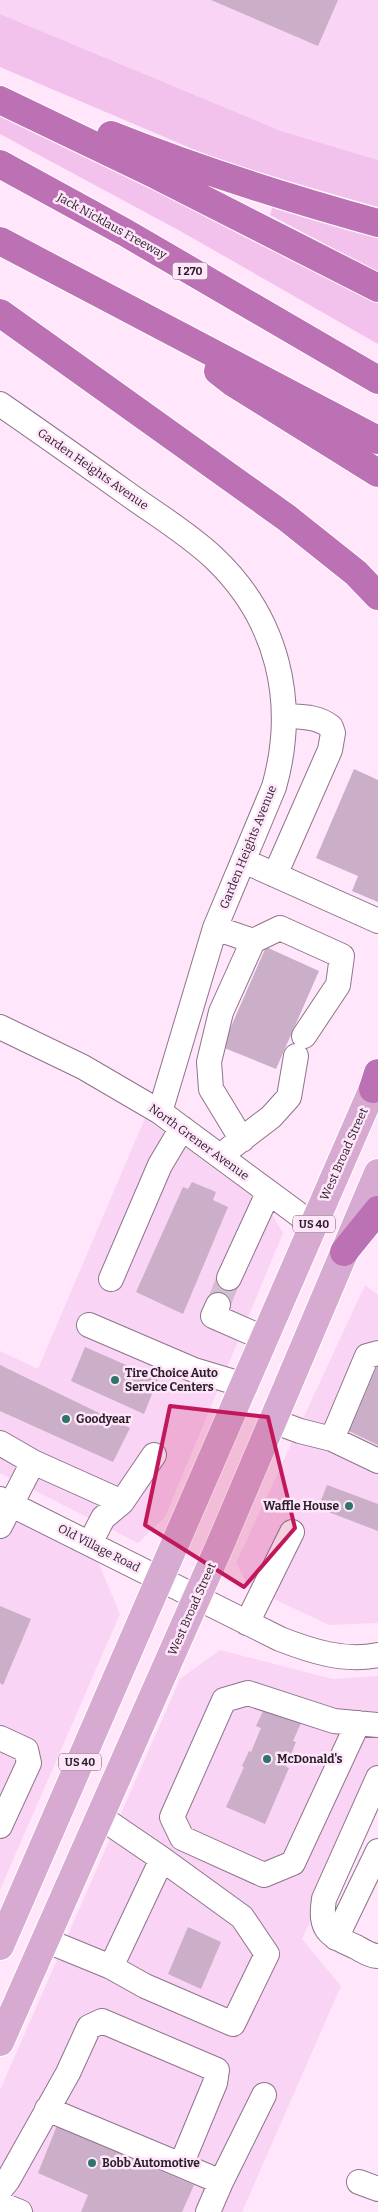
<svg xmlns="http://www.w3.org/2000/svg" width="378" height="2212" viewBox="0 0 378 2212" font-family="Bitter,serif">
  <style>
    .built { fill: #f9d4f4 }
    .green { fill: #f2c1ec }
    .building { fill: #cbaec7 }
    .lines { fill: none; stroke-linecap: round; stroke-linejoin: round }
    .minor-tunnel { stroke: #d4bed1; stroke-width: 24; stroke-dasharray: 24 12; stroke-linecap: butt }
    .minor-casing { stroke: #8f738b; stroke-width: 26 }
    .major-casing { stroke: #fff; stroke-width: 30 }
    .highway-casing { stroke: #fff; stroke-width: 30 }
    .minor { stroke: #fff; stroke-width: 24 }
    .major { stroke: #d7aad2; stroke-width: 28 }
    .highway { stroke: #bc71b4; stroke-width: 28 }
    .marked { fill: #c2185b; fill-opacity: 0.2; stroke: #c2185b; stroke-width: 4; stroke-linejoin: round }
    .poi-dot { fill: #2f7469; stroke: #ffe6fb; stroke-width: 2 }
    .labels { text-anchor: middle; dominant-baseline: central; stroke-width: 5; stroke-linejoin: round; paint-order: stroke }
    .shield { fill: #ffe6fb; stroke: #6a5b68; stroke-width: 1 }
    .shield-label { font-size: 11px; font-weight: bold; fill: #2a1f29 }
    .street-label { font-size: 12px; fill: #2a1f29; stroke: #ffe6fb }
    .poi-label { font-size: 12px; font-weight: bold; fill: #2a1f29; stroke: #ffe6fb; text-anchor: start }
  </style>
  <rect width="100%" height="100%" fill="#ffe6fb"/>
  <!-- built -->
  <path class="built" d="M0,0h378v160l-97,-29 -281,-117z
    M145,1118l124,91 14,24 -118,284 -27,26 -138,-70v-122l38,18z
    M365,1285l13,10v328l-49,2 -80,-38 -13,-24z
    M0,1499l90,44 30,71 -120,276z
    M220,1650l113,29 45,-3v105l-76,158 39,47 -99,226h-242v-122l180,-411z"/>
  <!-- green -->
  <path class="green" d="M0,14l281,117 97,29v47l-150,-43 -228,-97z
    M0,109l378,190v45l-196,-112 -182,-98z
    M273,205l105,28v39l-108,-57z"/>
  <!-- building -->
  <path class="building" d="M211,0h127l-20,46z
    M354,769l24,11v122l-26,-11 6,-15 -42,-18z
    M266,947l53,24 -43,98 -54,-22z
    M192,1182l24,10 -3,8 15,7 -45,107 -47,-22 47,-105 5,2z
    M85,1347l73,32 -14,35 -73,-33z
    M378,1364v81l-29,-14z
    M0,1365l130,63 -17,34 -113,-51z
    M327,1485l51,19v27l-60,-23z
    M0,1606l31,13 -28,66 -3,-2z
    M265,1707l36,16 -8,18 3,1 -10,25 3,1 -24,56 -39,-17 18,-40 -2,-1 7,-15 2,1 10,-24 -5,-2z
    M188,1927l33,15 -20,47 -33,-15z
    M58,2123l63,26 -2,4 75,32 -12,27h-101l7,-17 -50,-22z"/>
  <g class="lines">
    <!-- minor-tunnel -->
    <path class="minor-tunnel" d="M218,1305l11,-27"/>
    <!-- minor casing -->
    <g class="minor-casing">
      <path id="minor" d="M0,404c42,29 83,58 125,88 29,21 61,40 88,65 65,61 85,145 61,230l-59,141 -55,184
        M244,861l134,60
        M275,875l55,-125 3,-17 -2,-6c-14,-11 -29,-10 -46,-11
        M215,928l38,13
        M0,1027l83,40 77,45 153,113
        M242,1140l-31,-51 -2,-27 12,-50 32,-71 27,-13 62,28 -4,29 -34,51
        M229,1149l42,-32 18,-20 7,-41
        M229,1278l39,-85
        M111,1279l49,-114 22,-37
        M218,1305l-5,11 50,22
        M89,1325l105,45 50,15
        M273,1421l27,10 32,8 46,22
        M332,1439l35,-83 11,-3
        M0,1443l33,19
        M0,1499l280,140c31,12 64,23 98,16
        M0,1526l33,-64 89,40 32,-47
        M90,1543l13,-25 19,-16
        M247,1623l45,-91
        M358,1723l-65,140 -29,12 -82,-37 -10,-21 52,-117 24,-7 86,28 44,4
        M0,1738l26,12 3,13 -29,63
        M378,1778l-54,121c-5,32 5,36 32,48 7,4 15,9 22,9
        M336,1938l42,-87
        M45,1940l66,27 34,19 88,38 34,-70 -25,-37 -80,-58 -63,-43
        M111,1967l51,-108
        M47,2109l134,56
        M221,2182l43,-87
        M359,2182l19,7
        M0,2190l8,-10 60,-107 21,-46 13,-6 115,49 -2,13 -34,82 40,17 -13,30
        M0,2204l20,8"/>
    </g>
    <!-- major casing -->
    <g class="major-casing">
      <path id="major" d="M0,1946l378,-869
        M0,2042l220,-497 158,-372"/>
    </g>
    <!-- highway casing -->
    <g class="highway-casing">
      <path id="highway" d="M0,100l156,75 222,113
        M111,135c88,35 176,63 267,88
        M0,164l126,69 252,147
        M0,241l378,199
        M0,313l287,205 69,55 22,23
        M218,371l14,11 146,91
        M373,1089l5,-16
        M344,1252l34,-42"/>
    </g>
    <!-- minor -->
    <use href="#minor" class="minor"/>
    <!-- major -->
    <use href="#major" class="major"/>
    <!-- highway -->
    <use href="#highway" class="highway"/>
  </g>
  <!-- marked area -->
  <path class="marked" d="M170,1406l98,11 27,111 -51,59 -99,-62z"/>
  <!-- markers -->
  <g class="poi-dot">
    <circle cx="115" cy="1380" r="5"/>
    <circle cx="66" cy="1419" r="5"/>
    <circle cx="349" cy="1506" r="5"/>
    <circle cx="267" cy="1759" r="5"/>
    <circle cx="92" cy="2163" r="5"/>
  </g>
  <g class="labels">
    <!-- shield labels -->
    <g class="shield">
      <rect x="172.5" y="262.5" width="35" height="17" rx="4"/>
      <rect x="293" y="1215.5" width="42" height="17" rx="4"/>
      <rect x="59" y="1753.5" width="42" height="17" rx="4"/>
    </g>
    <g class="shield-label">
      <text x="190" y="271">I 270</text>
      <text x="314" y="1224">US 40</text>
      <text x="80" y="1762">US 40</text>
    </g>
    <!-- street labels -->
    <g class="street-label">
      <text transform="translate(112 226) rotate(29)">Jack Nicklaus Freeway</text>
      <text transform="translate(93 469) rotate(35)">Garden Heights Avenue</text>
      <text transform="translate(248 847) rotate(-68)">Garden Heights Avenue</text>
      <text transform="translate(199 1142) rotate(36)">North Grener Avenue</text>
      <text transform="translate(344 1154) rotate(-66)">West Broad Street</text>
      <text transform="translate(99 1548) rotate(27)">Old Village Road</text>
      <text transform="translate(192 1609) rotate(-66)">West Broad Street</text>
    </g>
    <!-- poi labels -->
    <g class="poi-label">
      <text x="125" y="1373">Tire Choice Auto<tspan x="125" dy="14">Service Centers</tspan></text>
      <text x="76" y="1419">Goodyear</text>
      <text x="339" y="1506" text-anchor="end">Waffle House</text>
      <text x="277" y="1759">McDonald's</text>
      <text x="102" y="2163">Bobb Automotive</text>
    </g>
  </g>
</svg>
